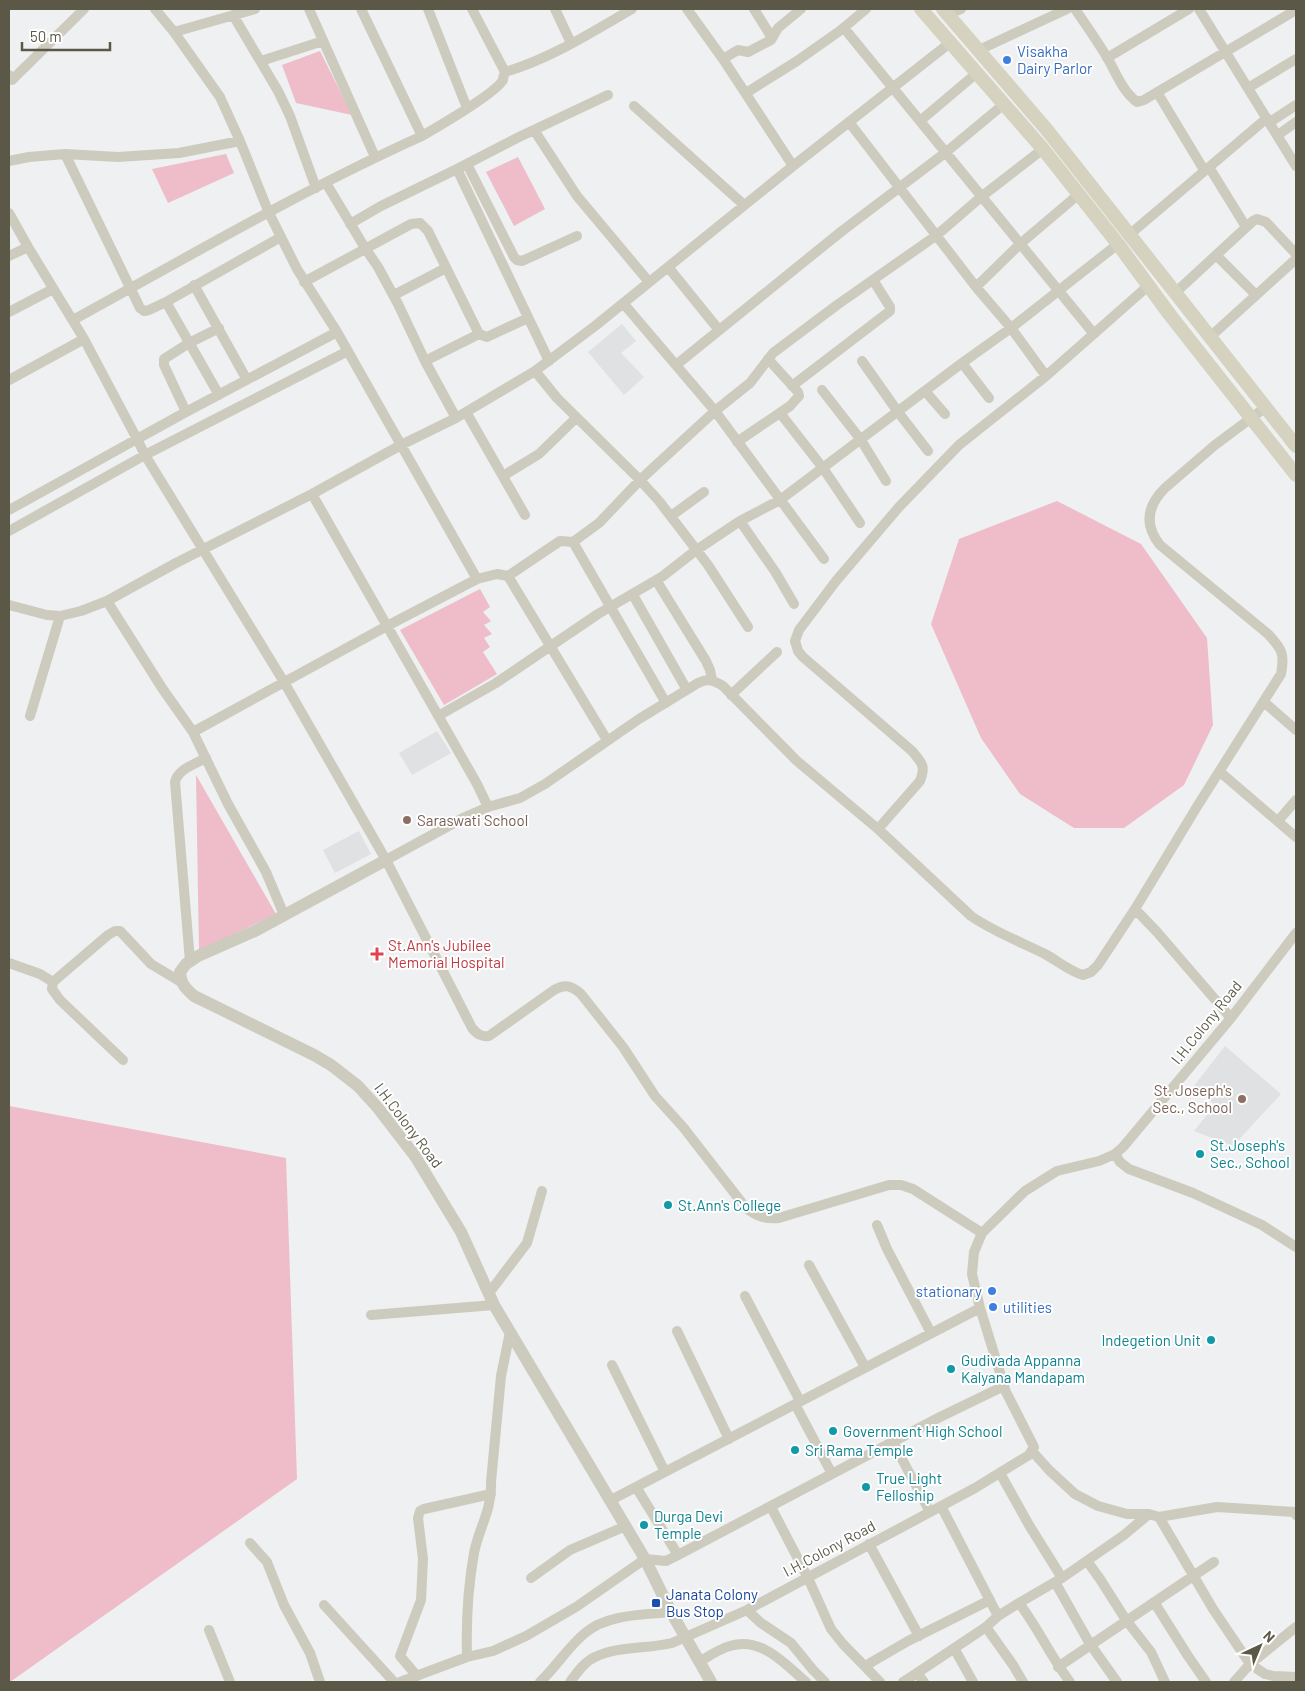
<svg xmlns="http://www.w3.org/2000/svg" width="1305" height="1691" viewBox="0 0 1305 1691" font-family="Barlow,sans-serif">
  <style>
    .education { fill: #e0e1e2 }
    .green { fill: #eebdc9 }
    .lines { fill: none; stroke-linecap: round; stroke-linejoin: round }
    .minor { stroke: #cdcbbd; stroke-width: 10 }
    .tertiary { stroke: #cdcbbd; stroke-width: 12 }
    .secondary { stroke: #d5d2bf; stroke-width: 14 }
    .shop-dot { fill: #3f7fe0; stroke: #fff; stroke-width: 2 }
    .education-dot { fill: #8d6e63; stroke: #fff; stroke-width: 2 }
    .health-dot { fill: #e0444e; stroke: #fff; stroke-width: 2 }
    .culture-dot { fill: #0f9aa8; stroke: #fff; stroke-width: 2 }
    .transit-dot { fill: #1a4fb4; stroke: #fff; stroke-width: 2 }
    .labels { text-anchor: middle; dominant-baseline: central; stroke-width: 4; stroke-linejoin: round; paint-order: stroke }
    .shop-label { font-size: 15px; fill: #366cbe; stroke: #fff; text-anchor: start }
    .education-label { font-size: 15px; fill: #785e54; stroke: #fff; text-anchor: start }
    .health-label { font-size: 15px; fill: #be3a42; stroke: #fff; text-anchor: start }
    .street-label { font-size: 15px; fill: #5b5847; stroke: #fff }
    .culture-label { font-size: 15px; fill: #0d838f; stroke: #fff; text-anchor: start }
    .transit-label { font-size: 15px; fill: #164399; stroke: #fff; text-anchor: start }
  </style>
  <rect width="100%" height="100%" fill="#eef0f1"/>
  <!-- education -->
  <path class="education" d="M622,324l14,17 -15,12 23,24 -20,18 -36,-43z
    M437,731l14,22 -39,22 -13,-22z
    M359,831l12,23 -36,19 -12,-23z
    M1225,1046l56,48 -48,52 -39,-15 21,-26 -22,-18z"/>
  <!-- green -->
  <path class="green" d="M320,51l32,64 -56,-12 -14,-38z
    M226,154l8,19 -66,30 -16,-34z
    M518,157l27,52 -31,17 -28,-54z
    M1057,501l84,43 66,94 6,87 -29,60 -60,43h-50l-54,-34 -39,-56 -50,-114 28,-85z
    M480,589l10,18 -7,5 8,9 -7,4 8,9 -8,4 6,9 -7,5 14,22 -53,31 -44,-75z
    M196,775l80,139 -77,37z
    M9,1106l277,52 11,321 -287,203h-1z"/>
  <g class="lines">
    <!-- minor -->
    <path class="minor" d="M155,9l19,23 81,-23
      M309,9l66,148
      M361,9l61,127c17,-10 73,-42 81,-56 0,-1 1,-7 2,-8l-33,-63
      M428,9l39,99
      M555,9l16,34
      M687,9l36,50 70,107
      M754,9l18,29
      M1075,9c11,16 23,33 33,50 8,14 15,33 29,43l7,-2 152,-90
      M1199,9l97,157
      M948,14l13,-5
      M233,15l45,76 12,25 26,72
      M844,28l250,306
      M174,32l46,65 20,44 29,72 28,56 40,63 140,247 -90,47 -194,106
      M979,50l88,-41
      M1107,58l82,-49
      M723,59l15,-9 10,2 23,-12 7,-12 23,-19
      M261,61l62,-20
      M505,72c45,-13 87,-40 127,-63
      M9,75l3,5 72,-71
      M1248,88l48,-29
      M1157,92l47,78
      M746,93l51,-32 44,-31 25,-21
      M634,106l110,99
      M920,121l58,-49
      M849,122l127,165 35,41 35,48
      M1270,122l26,-17
      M534,130l43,66 72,86
      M1278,135l18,-13
      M65,154l75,154 4,3 5,-1 17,-8 115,-65
      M9,161l20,-4 36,-3 53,3 61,-4 61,-12
      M467,164l47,93 3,3 5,1 55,-25
      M1209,167l37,60
      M326,183l39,65 13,19 20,37 27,57 31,57
      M9,213l19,34 56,92 53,100 49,-27 151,-80
      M350,224l31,-18 76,-37
      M1129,235l138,-117
      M1216,255l40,40
      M9,256l19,-9
      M668,267l51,63
      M304,282l107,-58 9,-1 8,8 51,103 8,3 41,-19
      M194,285l53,95
      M976,287l44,-43 59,-50
      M1175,293l78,-72 4,-2 9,3 30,32
      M394,295l52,-27
      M166,302l53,93
      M623,303l92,108 109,148
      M9,312l44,-23
      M73,320c115,-63 229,-130 349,-184
      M1210,337l86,-78
      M425,361l54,-27
      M549,361l-92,-192 62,-32 89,-42
      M862,361l36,51 30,39
      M962,363l27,35
      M676,365l166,-134 103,-78 59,-49
      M535,371l22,27 83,82 19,21 49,64 40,62
      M9,380l75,-41
      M792,386l98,-75v-4l-17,-27
      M822,390l39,50 25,41
      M925,391l20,23
      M186,412l-22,-47v-6l25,-16 30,-15
      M466,412l59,103
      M780,413l43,55 37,55
      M737,442l53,-36 9,-10 -1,-4 -30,-33
      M503,476l36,-22 37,-36
      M312,494l165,290 11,23
      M9,510l128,-71 8,16 203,-104
      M671,516l33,-24
      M740,521l36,52 18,31
      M9,531l136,-76 139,227 102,178 86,168c5,6 9,9 17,8l65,-46c11,-6 17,-5 27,4l42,53 32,49 28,31 63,81c11,9 20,11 33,10l110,-33h12l12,4 69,44
      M573,542l93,161
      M508,576l99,164
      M477,579l20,-5 11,2 52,-35 13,1 26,-19 41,-43 75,-69 35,-28 23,-30 64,-48 100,-70 44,-38 62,-48
      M656,580l50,81 4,9 2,10
      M633,595l54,95
      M107,601l55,87 31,44 35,72 38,68 18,43
      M9,605l38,10 13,1 21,-5 26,-10 69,-38 136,-69 89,-49 55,-27 79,-47 60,-45 198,-160 158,-124
      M731,695l46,-43
      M1264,702l32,28
      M30,716l30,-100
      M438,716l58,-33 102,-69 65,-38 32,-25 45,-30 40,-21 182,-137 49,-35 107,-84
      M1220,772l76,65
      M1278,821l18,-21
      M878,829l42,-48c6,-15 2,-18 -8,-30l-109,-94 -5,-6 -3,-10 4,-11 37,-49 63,-74 60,-62 87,-69 102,-90
      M386,860l79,-43 23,-10 32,-9 25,-14 94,-65 59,-36c10,-5 15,-3 25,3l74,75 81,68 93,87c23,16 50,26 74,38 13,7 24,17 38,21l8,-3 7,-7 37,-56 63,-104 83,-131c4,-20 1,-25 -13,-40l-108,-89c-16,-20 -13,-39 5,-57l50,-43 51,-38
      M1135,909l22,23 74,86
      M190,961l-15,-179c3,-13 20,-18 31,-24
      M9,963l31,11 13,8
      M123,1060l-63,-60 -8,-11 1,-7 55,-47 7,-4h5l31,33 30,18
      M1115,1154l5,8 9,7 64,24 69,32 34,22
      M877,1225l10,24 44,84
      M809,1265l56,102
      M489,1293l38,-50 15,-52
      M745,1296l55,105
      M371,1315l123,-10
      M677,1331l52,108
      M612,1365l53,107
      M795,1404l37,70
      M893,1442l37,70
      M1032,1451l17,19 26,24 23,12 29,8h22l10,3 58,-10 78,5 1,3
      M1000,1473l29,52 33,53 -7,4 35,62 27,38
      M636,1487l42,68 262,-138 64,-31
      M611,1500l369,-192
      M941,1506l57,110 21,-13c19,25 32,54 51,79
      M771,1507l37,71 23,51 12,15 37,38
      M1159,1517l54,92 37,55 15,10 8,2 23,1
      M250,1543l17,19 17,43 26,48 10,29
      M869,1544l50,92
      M1087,1561l13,18 26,41 25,32 14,30
      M531,1578l39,-28 56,-24
      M1062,1578l62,-43 25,-21
      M1154,1602l34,54 18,26
      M1019,1603l36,-21
      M324,1605l70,77
      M747,1610l14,13 30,20 22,27 12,12
      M998,1616l-12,11 27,38 10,17
      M209,1630l21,52
      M954,1648l19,34
      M467,1657c-1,-34 1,-70 7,-104 5,-26 18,-42 17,-71l10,-106 9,-44
      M699,1662c10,-6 20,-13 31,-16 31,-10 55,18 76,36
      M865,1666l43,-25 82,-41
      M1058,1667l156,-105
      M417,1676l-17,-20 21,-56 2,-41 -5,-41 2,-7 4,-2 67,-15
      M400,1682l67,-25 26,-6 33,-15 50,-29 69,-48 21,2 12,-6
      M540,1682c16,-15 28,-35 45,-49 22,-19 58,-18 86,-21
      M570,1682c7,-9 14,-20 25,-25 23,-11 52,-8 77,-14l75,-33 228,-122 54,-33 5,-8 -28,-55 -26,-84 -8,-34 2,-22 8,-19 43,-42 32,-20 42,-10 16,-7 8,-7 108,-129 65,-85
      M903,1682l14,-9
      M924,1682l-7,-9 69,-46
      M1234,1682l16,-18 46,-37"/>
    <!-- tertiary -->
    <path class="tertiary" d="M386,860l-131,71 -57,25 -12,8 -6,8c1,12 5,16 14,24l120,59 17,10 27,21 20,22 37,48 46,76 33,73 16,27 135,227 26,53 40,70"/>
    <!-- secondary -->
    <path class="secondary" d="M921,9l122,140 75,95 52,71 126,160
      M943,9l104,121 249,316"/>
  </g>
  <!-- markers -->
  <g class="shop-dot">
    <circle cx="1007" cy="60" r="5"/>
    <circle cx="992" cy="1291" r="5"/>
    <circle cx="993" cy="1307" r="5"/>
  </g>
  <g class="education-dot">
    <circle cx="407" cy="820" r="5"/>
    <circle cx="1242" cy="1099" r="5"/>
  </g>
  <path class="health-dot" d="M374.5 946.5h5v5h5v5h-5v5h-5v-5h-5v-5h5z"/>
  <g class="culture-dot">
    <circle cx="1200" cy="1154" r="5"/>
    <circle cx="668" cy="1205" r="5"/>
    <circle cx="1211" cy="1340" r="5"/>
    <circle cx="951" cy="1369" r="5"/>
    <circle cx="833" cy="1431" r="5"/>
    <circle cx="795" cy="1450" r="5"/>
    <circle cx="866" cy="1487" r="5"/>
    <circle cx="644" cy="1525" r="5"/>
  </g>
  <rect class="transit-dot" x="651" y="1598" width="10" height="10" rx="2.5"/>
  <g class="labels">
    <!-- shop labels -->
    <g class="shop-label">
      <text x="1017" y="51">Visakha<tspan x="1017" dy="17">Dairy Parlor</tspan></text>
      <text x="982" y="1291" text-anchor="end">stationary</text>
      <text x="1003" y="1307">utilities</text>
    </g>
    <!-- education labels -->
    <g class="education-label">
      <text x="417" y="820">Saraswati School</text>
      <text x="1232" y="1090" text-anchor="end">St. Joseph's<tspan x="1232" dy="17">Sec., School</tspan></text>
    </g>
    <!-- health labels -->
    <g class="health-label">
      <text x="388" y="945">St.Ann's Jubilee<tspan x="388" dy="17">Memorial Hospital</tspan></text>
    </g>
    <!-- street labels -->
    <g class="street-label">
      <text transform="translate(1206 1022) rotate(-51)">I.H.Colony Road</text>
      <text transform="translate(409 1125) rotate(53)">I.H.Colony Road</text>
      <text transform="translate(829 1548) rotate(-28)">I.H.Colony Road</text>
    </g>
    <!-- culture labels -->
    <g class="culture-label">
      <text x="1210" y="1145">St.Joseph's<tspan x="1210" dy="17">Sec., School</tspan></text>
      <text x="678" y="1205">St.Ann's College</text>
      <text x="1201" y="1340" text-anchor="end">Indegetion Unit</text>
      <text x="961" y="1360">Gudivada Appanna<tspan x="961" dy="17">Kalyana Mandapam</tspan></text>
      <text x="843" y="1431">Government High School</text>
      <text x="805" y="1450">Sri Rama Temple</text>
      <text x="876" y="1478">True Light<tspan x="876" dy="17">Felloship</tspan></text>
      <text x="654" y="1516">Durga Devi<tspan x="654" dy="17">Temple</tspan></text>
    </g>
    <!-- transit labels -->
    <g class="transit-label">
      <text x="666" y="1594">Janata Colony<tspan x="666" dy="17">Bus Stop</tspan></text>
    </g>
  </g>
  <!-- border -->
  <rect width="1305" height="1691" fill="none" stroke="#5b5847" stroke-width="20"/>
  <!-- north arrow -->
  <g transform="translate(1260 1646) rotate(44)" stroke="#ffffff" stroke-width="4" paint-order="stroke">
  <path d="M0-4L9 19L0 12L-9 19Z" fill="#5b5847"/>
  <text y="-8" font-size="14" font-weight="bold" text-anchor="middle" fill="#5b5847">N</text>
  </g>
  <!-- scale -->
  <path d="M22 42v8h88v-8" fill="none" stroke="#5b5847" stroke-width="2.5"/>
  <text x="30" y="42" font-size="15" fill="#5b5847" stroke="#ffffff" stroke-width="4" paint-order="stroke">50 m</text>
</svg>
